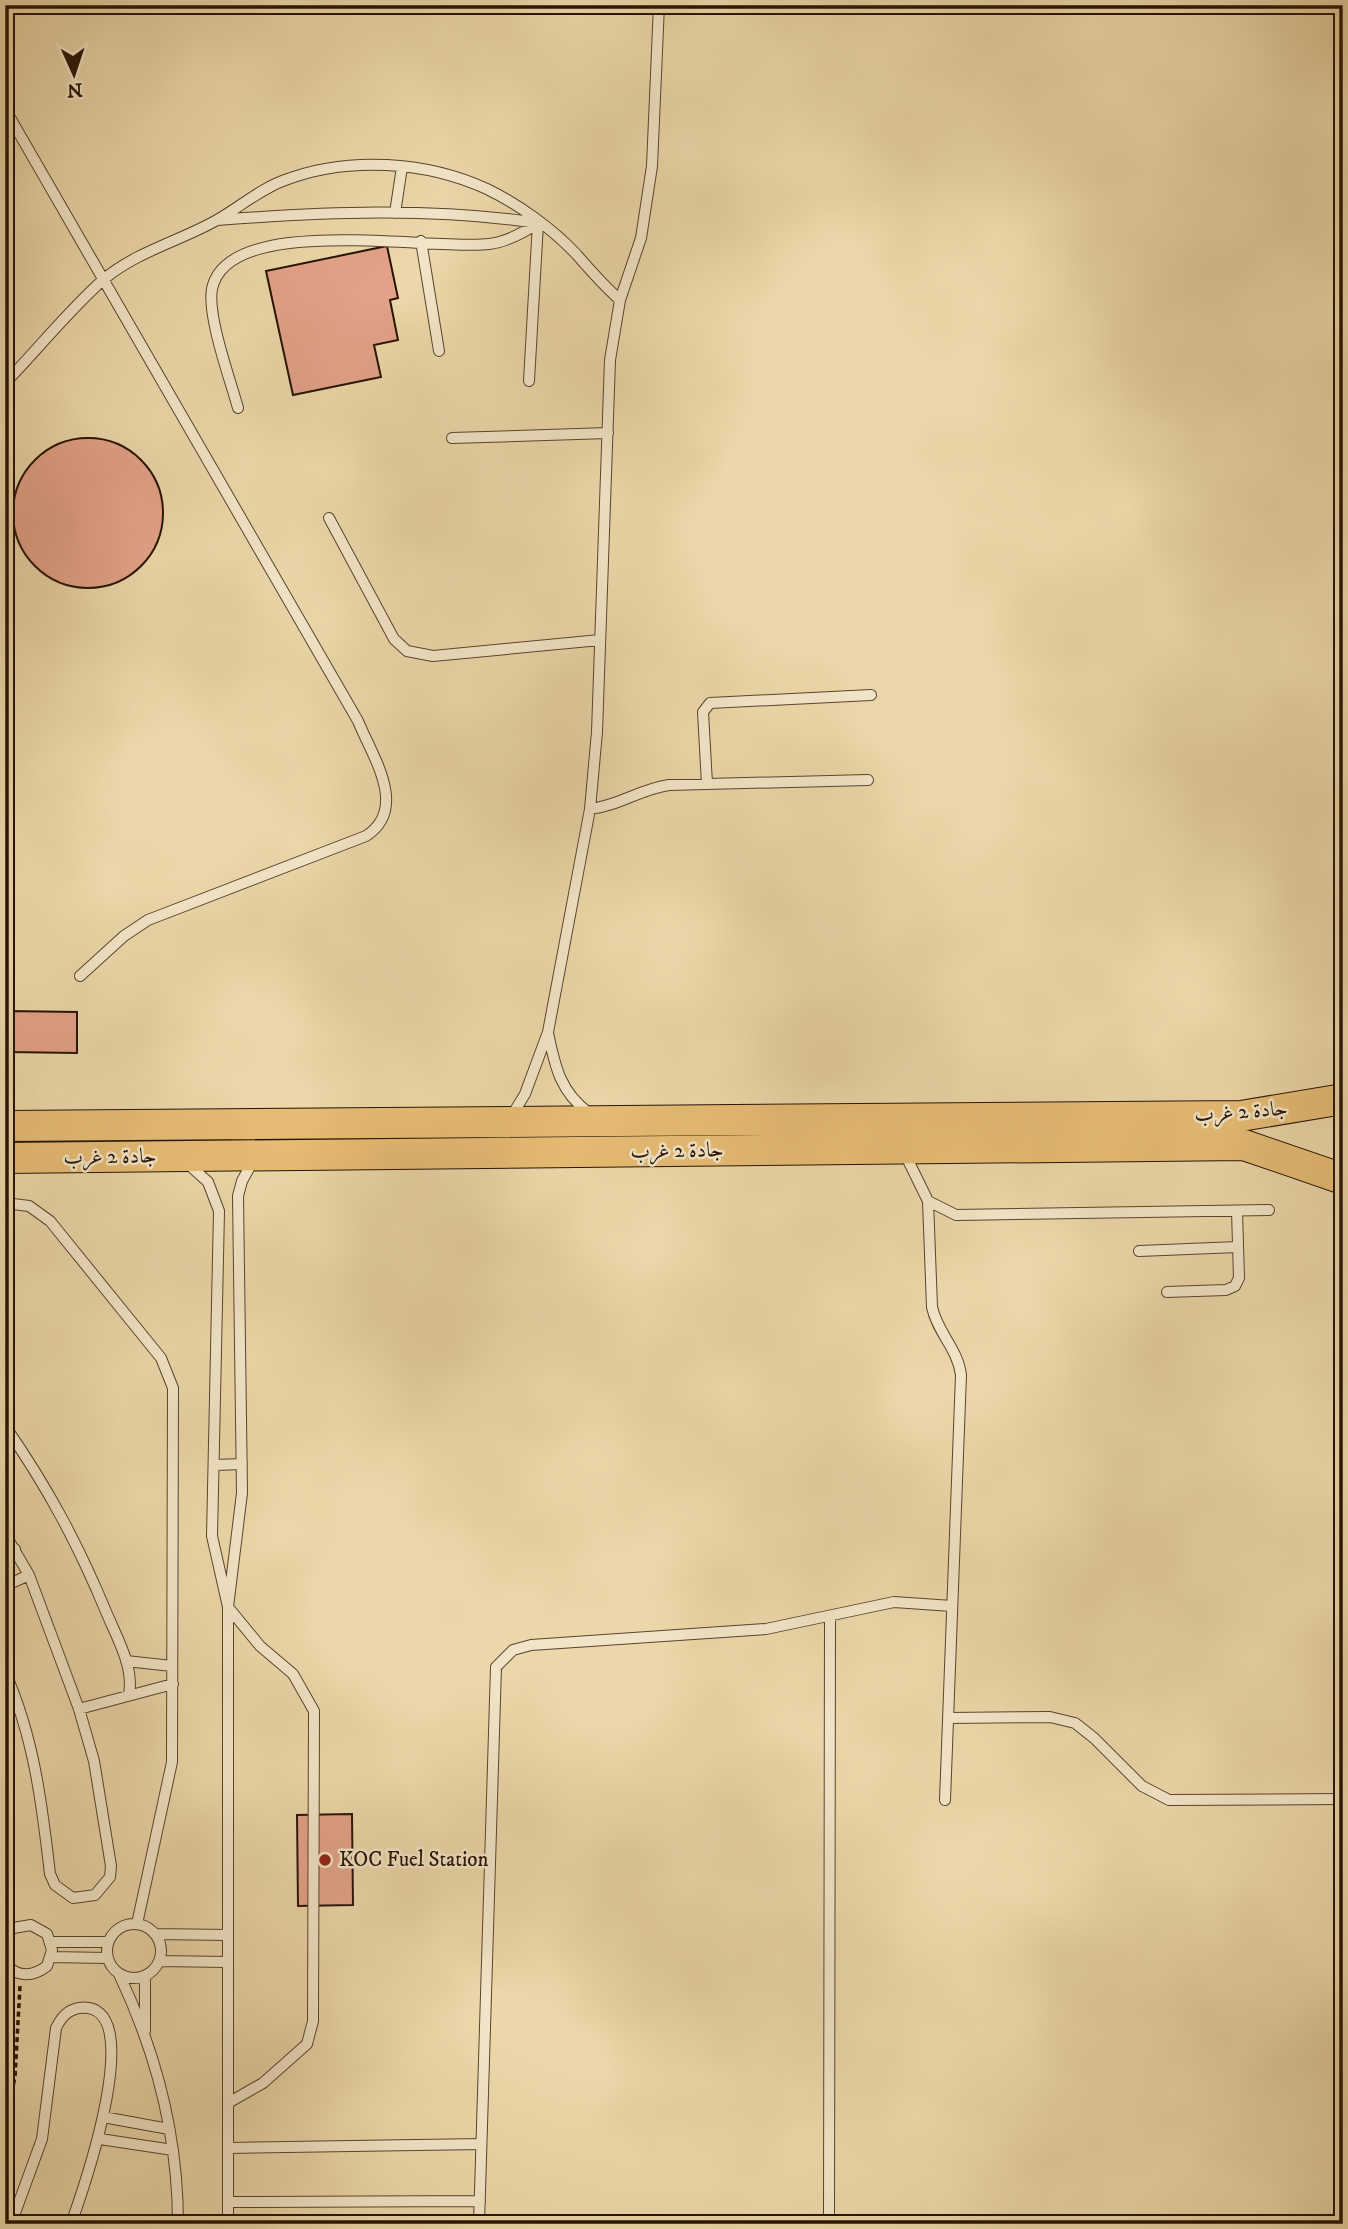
<svg xmlns="http://www.w3.org/2000/svg" width="1348" height="2229" viewBox="0 0 1348 2229" font-family="'IM FELL DW Pica',Amiri,serif">
  <style>
    .building { fill: #e3a288; stroke: #271305; stroke-width: 2 }
    .lines { fill: none; stroke-linecap: round; stroke-linejoin: round }
    .lane-casing { stroke: #58442e; stroke-width: 12 }
    .primary-casing { stroke: #271305; stroke-width: 32 }
    .path { stroke: #271305; stroke-width: 3.5; stroke-dasharray: 5 3.5; stroke-linecap: butt }
    .lane { stroke: #f2e5c7; stroke-width: 10 }
    .primary { stroke: #e6bc74; stroke-width: 30 }
    .poi-dot { fill: #8f2418; stroke: #f2e5c7; stroke-width: 2.5 }
    .labels { text-anchor: middle; dominant-baseline: central; stroke-width: 5; stroke-linejoin: round; paint-order: stroke }
    .street-label { font-size: 21px; fill: #271305; stroke: #f2e5c7 }
    .poi-label { font-size: 21px; fill: #271305; stroke: #f2e5c7; text-anchor: start }
  </style>
  <rect width="100%" height="100%" fill="#ebd7a9"/>
  <filter id="stains"><feTurbulence type="fractalNoise" baseFrequency=".00286" numOctaves="4"/><feColorMatrix values="0 0 0 0 .2 0 0 0 0 .09 0 0 0 0 .02 0 0 0 .5 -.17"/></filter>
  <radialGradient id="worn" r=".72"><stop offset=".6" stop-color="#630" stop-opacity="0"/><stop offset="1" stop-color="#630" stop-opacity=".3"/></radialGradient>
  <!-- building -->
  <path class="building" d="M387,246l11,52 -8,2 8,40 -24,5 7,32 -88,18 -27,-124z
    M13 513a75 75 0 1 1 150 0a75 75 0 1 1-150 0Z
    M8,1011l69,1v41l-69,-1z
    M5,1805l3,12 -3,50z
    M352,1814l1,91 -55,1 -1,-91z
    M5,2037l8,2 -8,50z"/>
  <g class="lines">
    <!-- lane casing -->
    <g class="lane-casing">
      <path id="lane" d="M5,109l353,612c14,35 51,87 8,115l-218,84 -24,16 -44,40
        M395,213l7,-46
        M217,220c106,-8 215,-13 320,3
        M421,241l18,110
        M529,381l9,-158
        M5,383c33,-34 64,-73 99,-104 34,-28 76,-38 113,-59 23,-13 43,-31 68,-40 63,-24 141,-19 202,9 31,15 66,40 90,66 14,16 27,31 43,45
        M238,408c-8,-29 -31,-92 -26,-119 15,-77 221,-38 277,-45 18,-2 34,-11 49,-21
        M452,438l156,-5
        M329,518l65,121 13,12 26,5 167,-16
        M707,784l-4,-72 7,-9 161,-8
        M590,809c29,-3 50,-20 79,-24l199,-5
        M548,1033c7,33 12,59 41,80
        M511,1117l14,-23 23,-62 42,-223 7,-77 13,-372 10,-60 21,-62 11,-72 7,-161
        M904,1152l24,49 28,14 313,-5
        M188,1164l20,18 11,29 -7,325 16,71 32,39 33,28 21,37 -1,310 -6,23 -44,39 -35,20
        M928,1201l4,106c5,25 26,42 29,68l-16,425
        M5,1203l24,3 21,15 111,137 12,30 -1,374 -35,162
        M1139,1251l99,-4
        M1167,1292l59,-2 9,-4 4,-8 -2,-67
        M5,1426c43,62 73,118 102,188 11,26 27,53 22,81
        M215,1465l27,-1
        M5,1534l24,41 50,134 15,52 17,105 -1,11 -15,18 -22,3 -18,-13 -5,-11c-8,-70 -16,-137 -45,-202
        M5,1554l10,-5
        M5,1586l24,-11
        M126,1661l46,5
        M79,1709l94,-25
        M948,1718l102,-1 25,6 19,15 48,48 27,14 174,-1
        M107 1951a27 27 0 1 1 54 0a27 27 0 1 1-54 0Z
        M155,1934l73,1
        M5,1936l8,-8 18,-3 16,9 5,16 -5,16c-14,11 -30,12 -42,-3
        M51,1942h57
        M51,1957l56,1
        M159,1961l69,1
        M119,1974c37,78 59,164 59,250
        M145,1976v55
        M103,2117l66,12
        M100,2139l73,11
        M228,2148l253,-4
        M228,2202l252,-1
        M11,2224l31,-85 14,-111c5,-10 11,-18 23,-20 72,-10 3,185 -8,216
        M228,2224v-617l14,-114 -4,-297 4,-15 11,-20
        M479,2224l17,-557 17,-17 18,-5 235,-16 128,-27 58,4
        M829,2224l1,-606"/>
    </g>
    <!-- primary casing -->
    <g class="primary-casing">
      <path id="primary" d="M5,1126l1236,-10 102,-17
        M5,1158l1239,-13 99,34"/>
    </g>
    <!-- path -->
    <path class="path" d="M5,2126l10,-49 5,-91"/>
    <!-- lane -->
    <use href="#lane" class="lane"/>
    <!-- primary -->
    <use href="#primary" class="primary"/>
  </g>
  <!-- markers -->
  <circle class="poi-dot" cx="325" cy="1860" r="7"/>
  <g class="labels">
    <!-- street labels -->
    <g class="street-label">
      <text transform="translate(1241 1112) rotate(-4)">جادة 2 غرب</text>
      <text transform="translate(677 1151) rotate(-1)">جادة 2 غرب</text>
      <text transform="translate(110 1157) rotate(-1)">جادة 2 غرب</text>
    </g>
    <!-- poi labels -->
    <g class="poi-label">
      <text x="339" y="1860">KOC Fuel Station</text>
    </g>
  </g>
  <!-- margin -->
  <rect width="1348" height="2229" fill="none" stroke="#ebd7a9" stroke-width="28"/>
  <rect x="7" y="7" width="1334" height="2215" fill="none" stroke="#271305" stroke-width="3.5"/>
  <rect x="14" y="14" width="1320" height="2201" fill="none" stroke="#271305" stroke-width="2"/>
  <!-- north arrow -->
  <g transform="translate(74 74) rotate(177)" stroke="#f2e5c7" stroke-width="5" paint-order="stroke">
  <path d="M0-5L12 26L0 18L-12 26Z" fill="#271305"/>
  <text y="-10" font-size="19" font-weight="bold" text-anchor="middle" fill="#271305">N</text>
  </g>
  <rect width="100%" height="100%" filter="url(#stains)"/>
  <rect width="100%" height="100%" fill="url(#worn)"/>
</svg>
